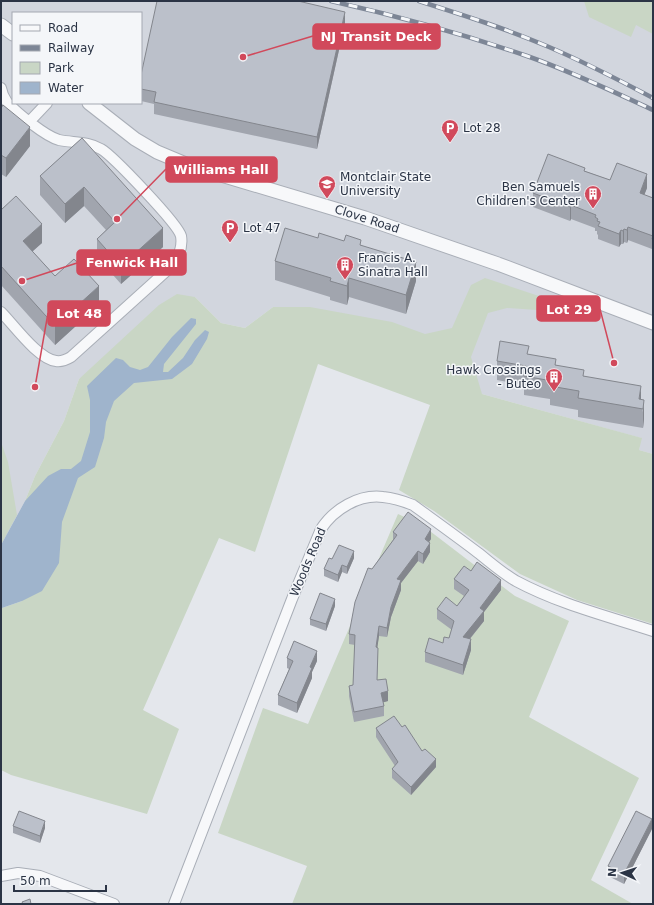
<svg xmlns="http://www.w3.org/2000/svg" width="654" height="905" viewBox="0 0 654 905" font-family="'DejaVu Sans',sans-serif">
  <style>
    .built { fill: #d2d6de; fill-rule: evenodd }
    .green { fill: #c9d6c5 }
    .water { fill: #9fb4cc }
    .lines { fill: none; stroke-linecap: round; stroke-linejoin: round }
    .minor-casing { stroke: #a9aeb7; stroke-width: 12 }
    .tertiary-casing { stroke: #a9aeb7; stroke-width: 15 }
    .minor { stroke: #f7f8fa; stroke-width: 10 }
    .tertiary { stroke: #f7f8fa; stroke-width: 13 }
    .rail-casing { stroke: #7d8696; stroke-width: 4.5 }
    .rail { stroke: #f4f6f9; stroke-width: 3; stroke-dasharray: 9; stroke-linecap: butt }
    .wall { fill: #a1a5ae }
    .shaded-wall { fill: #83868d }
    .building { fill: #bbc0ca; stroke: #83868d }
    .labels { text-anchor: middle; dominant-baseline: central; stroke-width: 3; stroke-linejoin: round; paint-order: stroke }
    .poi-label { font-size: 12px; fill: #2b3445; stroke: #f4f6f9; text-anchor: start }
    .street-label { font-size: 12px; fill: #2b3445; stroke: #f4f6f9 }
    .leader { fill: none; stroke: #d1495b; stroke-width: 1.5 }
    .callout-dot { fill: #d1495b; stroke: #f4f6f9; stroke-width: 1.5 }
    .callout { fill: #d1495b; stroke: #d1495b; stroke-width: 1.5 }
    .callout-label { font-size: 13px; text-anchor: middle; font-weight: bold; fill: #fff }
  </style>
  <rect width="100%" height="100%" fill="#e4e7ec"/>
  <!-- built -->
  <path class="built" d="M1,1h652v453l-14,-4 2,-12 -159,-44 -209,-87 -28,21 -24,-5 -26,-26 -116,82 -15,42 -29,55 -10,25 -24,44zM13,13h128v90h-128z"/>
  <!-- green -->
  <path class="green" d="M584,1h69v33l-17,-9 -5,12 -42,-20z
    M485,278l84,28 -3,6 -59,-4 -19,5 -17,44 11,37 160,44 -3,12 14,4v170l-76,-24 -57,-26 -86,-63 -35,-21 31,-85 -112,-41 -63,188 -36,-14 -76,172 36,19 -32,85 -136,-39 -10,-5v-160l1,-2 20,-7 3,-100 10,-25 29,-55 15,-42 80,-74 18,-11 18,3 26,26 24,5 28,-21h37l82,15 33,12 27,-6 19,-43z
    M1,442l7,20 9,53 -16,30z
    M398,514l24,11 93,71 54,25 -40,96 110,61 -48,102 42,24h-341l15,-38 -89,-33 45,-125 45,16z"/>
  <!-- water -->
  <path class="water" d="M191,318l5,1v5l-32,40 -1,8h5l15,-14 12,-18 10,-10 4,2 -2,7 -15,25 -20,15 -38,4 -20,18 -8,21 -2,16 -9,29 -17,11 -16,44 -3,41 -17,28 -20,10 -20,7 -1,2v-65l24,-44 23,-25 13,-7h10l10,-8 9,-29v-32l-3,-14 29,-28 7,2 7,7 10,3 8,-3 24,-30z"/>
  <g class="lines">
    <!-- minor casing -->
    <g class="minor-casing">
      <path id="minor" d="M1,88c1,6 3,10 6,14 10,11 38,34 52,38 14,3 29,1 42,9 12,7 77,75 80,87 2,11 -2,20 -8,29l-102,92c-5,3 -9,5 -15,4 -18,-2 -42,-36 -55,-49
        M29,122l18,-19
        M1,876l17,-3 22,3 74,28
        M174,904l118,-305 29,-70c13,-20 38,-35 62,-32 11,1 20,4 30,8 22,16 43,31 64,47 13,10 25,21 39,29 43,23 91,35 137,50"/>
    </g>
    <!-- tertiary casing -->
    <g class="tertiary-casing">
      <path id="tertiary" d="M1,25l12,9
        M89,103l46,36 22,13 31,13 177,53 133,46 155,59"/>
    </g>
    <!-- minor -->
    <use href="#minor" class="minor"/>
    <!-- tertiary -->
    <use href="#tertiary" class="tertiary"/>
    <!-- rail casing -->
    <g class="rail-casing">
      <path id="rail" d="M331,1c67,15 132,33 196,55 43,15 85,35 126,54
        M419,1c44,14 88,28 130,46 35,15 70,33 104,51"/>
    </g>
    <!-- rail -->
    <use href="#rail" class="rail"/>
  </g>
  <!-- wall -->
  <path class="wall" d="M345,23l-28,126 -163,-35v-10l-13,-3v-26z
    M1,108l29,38 -24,31 -5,-3z
    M82,138l81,109 -42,37 -24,-27v-18l9,-9 -22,-24 -19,17 -25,-28v-19z
    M585,171l25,9 37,8 -3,7 9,3v54h-1v-3l-24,-9 -1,3 -3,-1 -1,2h-2l-2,3 -21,-8v-4l-1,-1v-3h-2v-3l-24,-9 -1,2 -37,-14v-14z
    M1,210l41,33 -10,8 23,25 44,29 -44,40 -54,-60z
    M318,238l26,3 17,4 55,36 -10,33 -57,-17 -2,8 -17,-5v-3l-55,-17v-19z
    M529,354l112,45 3,20 -1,9 -65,-11v-7l-28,-5v-6l-26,-4v-10l-27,-5v-19z
    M653,423v24h-1v-19z
    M393,532l38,7 -2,3 1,10 -7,12 -5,-3 -17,22v7l-10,27 -4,20 -8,-1 -2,12 1,9 -1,23 11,21 -5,1 1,4v10l-30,6 -5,-26v-10l4,-1 2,-40 -6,-1v-10l23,-65 21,-29z
    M354,558l-7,16 -5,-2 -4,10 -14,-6v-7l8,-10z
    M471,571l30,19 -17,22v9l-14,18 1,11 -8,25 -38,-13v-10l18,-9 6,-5 3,-8 -15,-11v-10l20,-3 7,-10 -10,-7v-10z
    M335,606l-9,25 -16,-6v-6z
    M287,658l30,3 -5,11v6l-15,35 -19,-8v-10l11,-26 -2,-1z
    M402,727l34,40 -25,28 -19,-17v-9l3,-3 -19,-29v-9z
    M13,826l32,2 -5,15 -27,-10z
    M652,829l-28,55 -16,-8v-10z"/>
  <!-- shaded-wall -->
  <path class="shaded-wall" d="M345,12v11l-28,126v-12z
    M30,127v19l-24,31v-19z
    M647,174v14l-7,18v-13z
    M84,187v19l-19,17v-19z
    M571,205v14l-1,2v-14z
    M42,224v19l-19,17v-19z
    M628,227v13l-1,3v-13z
    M163,228v19l-42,37v-18z
    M624,229v13l-1,2v-13z
    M621,230v14l-2,3v-13z
    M416,262v19l-10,33v-19z
    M349,278v19l-2,8v-19z
    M99,286v19l-44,40v-19z
    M641,386v19l-2,-6z
    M644,400v19l-1,9v-19z
    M431,529v10l-6,9v-9z
    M430,543v9l-7,12v-10z
    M354,551v7l-7,16v-7z
    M418,551v10l-17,22v7l-10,27 -4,20v-9l10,-49z
    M342,565v7l-4,10v-7z
    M501,580v10l-17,22v9l-21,26v-10l17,-29z
    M335,599v7l-9,25v-7z
    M379,626v10l-3,21v-10z
    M471,639v11l-8,25v-10z
    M317,651v10l-5,11v6l-15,35v-10l13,-36z
    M388,691v10l-7,2v-10z
    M436,759v8l-25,28v-8z
    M652,819v10l-28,55v-10z
    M45,821v7l-5,15v-7z"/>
  <!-- building -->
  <path class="building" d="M157,1h141l47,11 -28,125 -163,-35 2,-10 -15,-3v-14z
    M3,105l27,22 -24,31 -5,-3v-47z
    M82,138l81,90 -42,38 -24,-27 18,-17 -31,-35 -19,17 -25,-28z
    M548,154l37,14 -1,3 26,9 7,-17 30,11 -7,19 13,5v41h-1l1,-3 -25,-9 -1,3 -3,-1 -1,2 -2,-1 -2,4 -21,-8 2,-4 -3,-1 1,-2 -3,-2 1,-2 -25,-10 -1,2 -37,-14z
    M16,196l26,28 -19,17 32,35 19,-17 25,27 -44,40 -54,-60v-56z
    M285,228l33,10 1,-5 25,8 2,-6 15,5 -1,5 56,17 -10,33 -57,-17 -2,8 -17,-5 1,-3 -56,-17z
    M500,341l29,5 -2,8 29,5 -1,6 29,5 -1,6 58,10 -2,13 5,1 -1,9 -65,-11 1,-7 -29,-5 2,-5 -28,-5 2,-10 -29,-5z
    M408,512l23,17 -6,10 5,4 -7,11 -5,-3 -21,28 4,1 -10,27 -4,21 -8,-2 -3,21 2,1 -1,32 9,-1 2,12 -7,2 3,13 -30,6 -5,-26 4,-1 2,-50 -6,-1 6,-32 13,-34 4,1 25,-34 -4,-3z
    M339,545l15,6 -7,16 -5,-2 -4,10 -14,-6 5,-11 3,1z
    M477,562l24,18 -21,28 4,3 -21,26 8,2 -8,26 -38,-13 4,-14 14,5 1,-6 5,1 5,-17 -17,-12 9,-12 11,9 12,-16 -15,-11 10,-13 7,5z
    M320,593l15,6 -9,25 -16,-5z
    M294,641l23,10 -7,16 2,1 -15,35 -19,-8 15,-34 -6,-3z
    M394,716l8,11 3,-2 17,26 3,-2 11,10 -25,28 -19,-18 6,-7 -22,-34z
    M19,811l26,10 -5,15 -27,-10z
    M636,811l16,8 -28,55 -16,-8z
    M30,899l1,5h-8l-1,-2z"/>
  <!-- icons -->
  <defs>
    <g id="parking-pin" transform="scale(0.9)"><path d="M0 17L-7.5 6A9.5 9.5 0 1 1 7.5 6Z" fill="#d1495b" stroke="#f4f6f9"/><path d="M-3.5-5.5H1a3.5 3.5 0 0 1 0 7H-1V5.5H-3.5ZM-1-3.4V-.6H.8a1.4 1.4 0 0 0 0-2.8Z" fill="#fff"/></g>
    <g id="university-pin" transform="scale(0.9)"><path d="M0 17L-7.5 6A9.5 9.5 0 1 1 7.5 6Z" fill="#d1495b" stroke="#f4f6f9"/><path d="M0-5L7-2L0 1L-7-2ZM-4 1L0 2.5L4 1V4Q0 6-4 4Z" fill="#fff"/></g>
    <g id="building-pin" transform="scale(0.9)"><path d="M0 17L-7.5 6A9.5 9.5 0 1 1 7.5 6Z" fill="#d1495b" stroke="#f4f6f9"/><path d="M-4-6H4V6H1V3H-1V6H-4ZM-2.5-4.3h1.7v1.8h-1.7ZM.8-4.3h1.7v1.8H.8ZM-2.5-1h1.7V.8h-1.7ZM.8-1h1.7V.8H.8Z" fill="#fff"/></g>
  </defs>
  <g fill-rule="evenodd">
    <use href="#parking-pin" x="450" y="128"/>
    <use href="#university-pin" x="327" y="184"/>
    <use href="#building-pin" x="593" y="194"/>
    <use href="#parking-pin" x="230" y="228"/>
    <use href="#building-pin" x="345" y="265"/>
    <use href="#building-pin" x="554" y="377"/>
  </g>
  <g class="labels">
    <!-- poi labels -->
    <g class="poi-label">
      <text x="463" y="128">Lot 28</text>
      <text x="340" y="177">Montclair State<tspan x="340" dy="14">University</tspan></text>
      <text x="580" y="187" text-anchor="end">Ben Samuels<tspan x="580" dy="14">Children's Center</tspan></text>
      <text x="243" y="228">Lot 47</text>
      <text x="358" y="258">Francis A.<tspan x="358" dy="14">Sinatra Hall</tspan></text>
      <text x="541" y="370" text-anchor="end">Hawk Crossings<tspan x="541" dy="14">- Buteo</tspan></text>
    </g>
    <!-- street labels -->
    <g class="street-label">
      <text transform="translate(367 219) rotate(18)">Clove Road</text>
      <text transform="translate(308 562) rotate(-67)">Woods Road</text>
    </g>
  </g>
  <!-- callouts -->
  <path class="leader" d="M243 57L313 36M117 219L166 169M22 281L77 263M614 363L600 309M35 387L48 313"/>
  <g class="callout-dot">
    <circle cx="243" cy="57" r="4"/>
    <circle cx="117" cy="219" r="4"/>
    <circle cx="22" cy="281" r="4"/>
    <circle cx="614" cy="363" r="4"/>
    <circle cx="35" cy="387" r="4"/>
  </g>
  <g class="callout">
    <rect x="313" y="24" width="127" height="25" rx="4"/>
    <rect x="166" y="157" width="111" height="25" rx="4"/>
    <rect x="77" y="250" width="109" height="25" rx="4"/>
    <rect x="537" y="296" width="63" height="25" rx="4"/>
    <rect x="48" y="301" width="62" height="25" rx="4"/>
  </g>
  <g class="callout-label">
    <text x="376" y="41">NJ Transit Deck</text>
    <text x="221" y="174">Williams Hall</text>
    <text x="132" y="267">Fenwick Hall</text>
    <text x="569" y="314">Lot 29</text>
    <text x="79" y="318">Lot 48</text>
  </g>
  <!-- border -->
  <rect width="654" height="905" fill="none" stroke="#2b3445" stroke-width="4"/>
  <!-- legend -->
  <rect x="12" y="12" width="130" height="92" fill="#f4f6f9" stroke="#a4a8b1"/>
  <rect x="20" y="25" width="20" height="6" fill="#f7f8fa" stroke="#a4a8b1"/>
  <text x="48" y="32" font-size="12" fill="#2b3445">Road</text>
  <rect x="20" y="45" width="20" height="6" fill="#7d8696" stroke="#a4a8b1"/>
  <text x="48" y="52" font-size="12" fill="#2b3445">Railway</text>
  <rect x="20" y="62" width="20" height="12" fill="#c9d6c5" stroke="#a4a8b1"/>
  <text x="48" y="72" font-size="12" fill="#2b3445">Park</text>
  <rect x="20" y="82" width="20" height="12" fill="#9fb4cc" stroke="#a4a8b1"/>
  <text x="48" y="92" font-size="12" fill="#2b3445">Water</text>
  <!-- north arrow -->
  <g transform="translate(622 873) rotate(273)" stroke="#f4f6f9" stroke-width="3" paint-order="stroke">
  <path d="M0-3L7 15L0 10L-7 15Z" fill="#2b3445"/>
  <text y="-6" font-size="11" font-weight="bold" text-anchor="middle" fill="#2b3445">N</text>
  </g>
  <!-- scale -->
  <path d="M14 885v6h92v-6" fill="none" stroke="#2b3445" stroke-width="2"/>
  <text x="20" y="885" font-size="12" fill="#2b3445" stroke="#f4f6f9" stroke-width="3" paint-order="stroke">50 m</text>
</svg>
